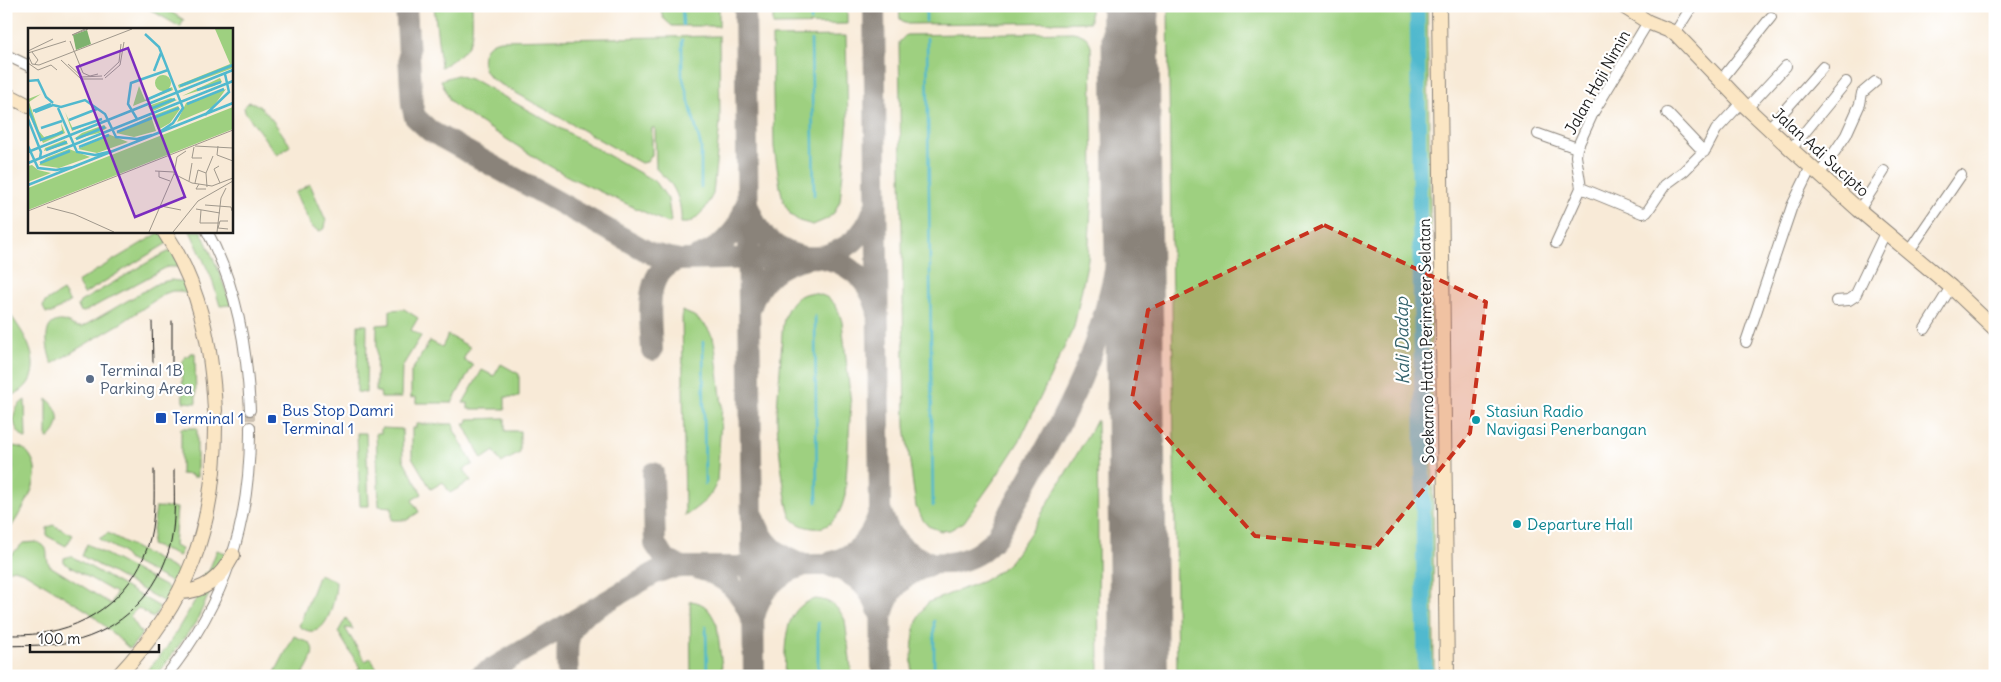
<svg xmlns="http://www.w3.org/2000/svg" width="2001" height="682" viewBox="0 0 2001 682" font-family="Delius,sans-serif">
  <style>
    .green { fill: #9ed080; stroke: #5d764e }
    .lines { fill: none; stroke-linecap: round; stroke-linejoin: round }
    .stream { stroke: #51b9ce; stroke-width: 2.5 }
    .river { stroke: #51b9ce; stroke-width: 15 }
    .taxiway { stroke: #8a837a; stroke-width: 22 }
    .runway { stroke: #8a837a; stroke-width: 58 }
    .street-tunnel { stroke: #ccc1b2; stroke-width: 10; stroke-dasharray: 10 5; stroke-linecap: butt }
    .street-casing { stroke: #8a837a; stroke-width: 12 }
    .secondary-casing { stroke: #8a837a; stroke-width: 16 }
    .street { stroke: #fff; stroke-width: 10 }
    .secondary { stroke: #fbe6c4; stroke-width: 14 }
    .tram { stroke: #1c1c1c; stroke-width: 1 }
    .marked { fill: #c8321e; fill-opacity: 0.2; stroke: #c8321e; stroke-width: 4; stroke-dasharray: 10 6; stroke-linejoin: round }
    .service-dot { fill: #5c6f8a; stroke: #fff; stroke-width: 2 }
    .transit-dot { fill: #1a4fb4; stroke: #fff; stroke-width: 2 }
    .culture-dot { fill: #0f9aa8; stroke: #fff; stroke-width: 2 }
    .labels { text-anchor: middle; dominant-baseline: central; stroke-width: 4.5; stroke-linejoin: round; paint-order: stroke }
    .street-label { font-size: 16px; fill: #1c1c1c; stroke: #fff }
    .service-label { font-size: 16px; fill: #4e5e75; stroke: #fff; text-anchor: start }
    .transit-label { font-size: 16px; fill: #164399; stroke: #fff; text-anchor: start }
    .culture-label { font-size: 16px; fill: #0d838f; stroke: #fff; text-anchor: start }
    .water-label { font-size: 18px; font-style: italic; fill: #34636c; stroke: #fff }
    .inset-river { fill: none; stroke: #51b9ce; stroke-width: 2.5 }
    .inset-road { fill: none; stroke: #a0988c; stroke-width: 1 }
    .view { fill: #7b2cbf; fill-opacity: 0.15; stroke: #7b2cbf; stroke-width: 2.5 }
    .inset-edge { fill: none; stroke: #1c1c1c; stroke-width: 2.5 }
  </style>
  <rect width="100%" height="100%" fill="#fff"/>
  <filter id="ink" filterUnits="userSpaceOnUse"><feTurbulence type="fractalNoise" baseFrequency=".02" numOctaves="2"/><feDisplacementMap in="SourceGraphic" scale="10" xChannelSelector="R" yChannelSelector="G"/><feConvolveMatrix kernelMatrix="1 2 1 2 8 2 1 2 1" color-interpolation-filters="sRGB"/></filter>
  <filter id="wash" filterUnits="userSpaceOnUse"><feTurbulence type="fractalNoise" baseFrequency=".0096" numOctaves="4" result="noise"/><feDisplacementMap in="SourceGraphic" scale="20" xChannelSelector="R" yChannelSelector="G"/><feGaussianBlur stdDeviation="1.12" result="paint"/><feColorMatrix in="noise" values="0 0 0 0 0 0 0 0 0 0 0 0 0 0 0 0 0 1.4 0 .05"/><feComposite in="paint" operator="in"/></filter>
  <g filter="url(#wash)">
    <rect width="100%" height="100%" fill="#f8ead7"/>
    <!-- green -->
    <path class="green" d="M144,6h17l23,14 -4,7z
      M434,6h38c1,37 2,42 -31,61z
      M660,6h59v20h-47l-9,-8z
      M773,6h74v18l-74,1z
      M899,6h191v16l-183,2 -7,-5z
      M1168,6h259c4,223 6,447 7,670h-257z
      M1073,32c9,2 15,4 18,14l2,129 -5,84 -14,68 -54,113 -22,34 -34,48 -14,8 -9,1 -13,-5 -5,-6 -7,-13 -11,-81 -6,-384 7,-7z
      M719,36l1,86 -7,72 -8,15 -10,10 -7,4h-7c1,-15 -3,-31 -13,-43 -4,-4 -9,-7 -12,-12l-1,-40h-3v27l-5,7 -6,1 -148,-83c-16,-12 -14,-36 7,-40z
      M846,36l2,86 -8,79 -6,12 -7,6 -14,6 -14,-4 -8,-6 -7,-12 -4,-16 -6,-40 -2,-110z
      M457,75l19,6 180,101 12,17 3,22 -3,2 -9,-4 -88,-41 -27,-15 -88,-56 -6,-6 -9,-21z
      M249,102c14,0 33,32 41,43l-1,2 -12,8 -32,-43 -1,-5z
      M310,184l16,37 -1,7 -5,3 -8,-4 -17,-34z
      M162,231l7,11 -85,52 -7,-12z
      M190,231h11l17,38 13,36 -11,1 -8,-27z
      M172,250l9,17h-14l-83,45 -4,-1 -2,-5 2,-4 72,-42z
      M171,280l16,2 6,15 -13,-6h-8l-8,3 -41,28 -71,42c-4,-11 -12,-41 7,-43 9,-1 14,7 23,6l76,-44z
      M63,291l7,11 -18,11h-6l-3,-6 2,-5z
      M808,293c21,1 29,9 34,29l9,82 -6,91c-4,20 -15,38 -38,32 -5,-1 -13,-5 -16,-10 -6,-11 -14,-82 -14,-98 0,-21 3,-43 4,-65 1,-13 0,-29 5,-41 4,-11 11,-17 22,-20z
      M6,309c15,20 36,48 23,73 -5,8 -13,13 -23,14z
      M404,309l14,9 -7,12 10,6 -19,31 -1,31h-20l-1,-6h-4l1,-67 13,-1v-14z
      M682,311l12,5 12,10 7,11 2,9 7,59 -5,76c-5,17 -18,25 -32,35z
      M358,325h9l-1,68 -9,-1z
      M448,335l22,12 -7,13 10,5 -21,38h-36v-6l-5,1v-26l19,-31 12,6z
      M190,353h5l1,50 -13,-1 -1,-38 3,-8h5z
      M501,364l18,10v23h-14v12h-37v-6h-5l19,-33 12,6z
      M47,399c15,11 15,29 0,40z
      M25,400l1,39c-15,-10 -17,-29 -1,-39z
      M505,418v13h15v22l-19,10 -7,-12 -12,8 -18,-35h3l1,-5z
      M1097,420l2,256h-188c2,-25 -1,-56 18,-74l54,-21 16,-10 11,-9 21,-30z
      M416,424h38v6l19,34 -9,5 7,12 -21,12 -7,-11 -12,7 -19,-32v-29h4z
      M181,428h16v49h-5v-2l-11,-1z
      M381,428l21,1 1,30 19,35 -10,6 7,12 -12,8h-15v-13l-13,-1 -3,-73h5z
      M357,433h9l3,73h-9z
      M12,446c10,1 14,3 19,11 15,23 -13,59 -25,78v-38l7,-29z
      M156,507l21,1 -3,38 8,3 -3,7 -28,-11z
      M53,525l20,10 -7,11 -19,-10v-8z
      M108,533l74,40 -7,11 -48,-25 -5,-7 -23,-13z
      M36,542c17,5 7,14 14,24l61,38 5,-11 -49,-28 -3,-3v-4l7,-2 89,51 -7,11 -15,-10 -8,8 12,18 -12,15 -41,-37 -65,-40 -10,-3 -8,2v-11l17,-17z
      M87,544l85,46 -6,13 -84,-47z
      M217,550l9,3 -5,13 -21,17 5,-11 3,1z
      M319,574l17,7c0,18 -10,66 -37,45z
      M212,588l-16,34 -35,48 -6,6h-12l24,-29 32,-53z
      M815,599c15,1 23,7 30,21l7,56h-68c2,-28 -3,-68 31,-77z
      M690,601c16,1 21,11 27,24l6,51h-32z
      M346,618l7,11 -8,-1 20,33 6,-3 10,18h-29l8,-8 -22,-36z
      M294,636c4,2 11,4 15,7 10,8 -3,25 -7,33h-29z"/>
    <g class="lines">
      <!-- stream -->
      <path class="stream" d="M682,6l1,19
        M811,6v15
        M926,6v15
        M927,38l6,468
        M682,40v35l19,72v40
        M811,40l3,155
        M815,316l2,186
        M703,342l2,142
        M934,621v55
        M818,623v53
        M706,627l1,49"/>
      <!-- river -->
      <path class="river" d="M1417,6l8,670"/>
      <!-- taxiway -->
      <path class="taxiway" d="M406,6l6,99 3,12 15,14 222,123 27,6 139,-3c28,4 50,21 58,49
        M745,6l9,670
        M874,6l8,670
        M1127,6l3,22
        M750,211c9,27 30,42 58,47 -28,5 -48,20 -57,48
        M697,257c24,-8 42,-26 48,-50
        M818,257c28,-5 47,-21 56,-48
        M652,350c-1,-31 -11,-80 27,-90
        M653,473l2,71 11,16 16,7
        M882,514c7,24 23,40 47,48
        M754,517c7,24 24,40 48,47
        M832,562c23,-6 39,-23 46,-46
        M833,567c23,7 38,21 46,45
        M699,569c26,6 45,25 52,49
        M883,612c6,-23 23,-40 46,-46
        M755,614c5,-23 22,-40 45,-47
        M480,676l173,-102 16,-6 13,-1 268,-4c20,-3 34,-11 47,-27 28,-52 60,-102 84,-157 25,-59 40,-123 46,-187 3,-28 3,-56 5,-84
        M568,676c-1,-22 -4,-44 14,-60
        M1137,676l1,-36"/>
      <!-- runway -->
      <path class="runway" d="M1130,6l9,670"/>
    </g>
  </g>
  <g filter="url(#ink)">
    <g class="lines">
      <!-- street-tunnel -->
      <path class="street-tunnel" d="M250,410v17"/>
      <!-- street casing -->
      <g class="street-casing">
        <path id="street" d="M1675,33l17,-27
          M6,55l23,11
          M1721,80l50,-63
          M1747,108l39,-42
          M1667,113l37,39
          M1769,128l54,-61
          M1538,134l39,14
          M1791,149l55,-67
          M1819,175l27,-40 14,-31 2,-11 13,-11
          M1581,188l61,25 5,-1 18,-27 19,-14 22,-22 10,-19 26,-28
          M1581,188l-5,-32 1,-8 16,-35 55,-91
          M1859,210l25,-39
          M207,231c30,56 40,116 43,179
          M1556,243l25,-55
          M1909,251l52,-76
          M1836,301l13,-1 6,-4 30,-63
          M1925,329l26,-42
          M1746,342l46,-136 19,-39
          M166,676c60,-74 85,-154 84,-249"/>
      </g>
      <!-- secondary casing -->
      <g class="secondary-casing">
        <path id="secondary" d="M1439,6l8,670
          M1623,6l25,16 27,11 72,75 44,41 68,61 92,77 44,42
          M6,94l23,12
          M164,231c36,54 48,116 51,180
          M180,592c25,0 42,-16 53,-37
          M118,676c70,-74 97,-148 97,-249"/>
      </g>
      <!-- street -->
      <use href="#street" class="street"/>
      <!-- secondary -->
      <use href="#secondary" class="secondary"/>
      <!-- tram -->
      <path class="tram" d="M172,321v41
        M152,322l1,40
        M6,635c14,0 28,0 42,-3 53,-9 96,-51 104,-104 3,-19 2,-39 2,-58
        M6,646c22,-1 44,0 65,-4 50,-11 89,-50 100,-100 5,-24 3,-48 3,-72"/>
    </g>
  </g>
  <!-- marked area -->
  <path class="marked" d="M1324,225l162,77 -16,131 -95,115 -120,-12 -123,-137 16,-89z"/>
  <!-- markers -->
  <circle class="service-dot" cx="90" cy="379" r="5"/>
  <g class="transit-dot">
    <rect x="155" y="412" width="12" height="12" rx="2.5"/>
    <rect x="267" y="414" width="10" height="10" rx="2.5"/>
  </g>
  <g class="culture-dot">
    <circle cx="1476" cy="420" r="5"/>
    <circle cx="1517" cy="524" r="5"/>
  </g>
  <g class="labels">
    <!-- street labels -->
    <g class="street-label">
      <text transform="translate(1597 82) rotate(-61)">Jalan Haji Nimin</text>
      <text transform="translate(1821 152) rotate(42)">Jalan Adi Sucipto</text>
      <text transform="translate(1426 341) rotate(-91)">Soekarno Hatta Perimeter Selatan</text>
    </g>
    <!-- service labels -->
    <g class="service-label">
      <text x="100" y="370">Terminal 1B<tspan x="100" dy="18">Parking Area</tspan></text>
    </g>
    <!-- transit labels -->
    <g class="transit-label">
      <text x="282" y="410">Bus Stop Damri<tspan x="282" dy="18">Terminal 1</tspan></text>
      <text x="172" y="418">Terminal 1</text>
    </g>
    <!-- culture labels -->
    <g class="culture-label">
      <text x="1486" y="411">Stasiun Radio<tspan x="1486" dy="18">Navigasi Penerbangan</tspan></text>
      <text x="1527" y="524">Departure Hall</text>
    </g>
    <!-- water labels -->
    <g class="water-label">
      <text transform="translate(1402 341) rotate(-91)">Kali Dadap</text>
    </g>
  </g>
  <!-- overview -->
  <g transform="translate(28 28)">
    <rect width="205" height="205" fill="#f8ead7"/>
    <path d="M187,1h18v39l-54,20 -1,-3 52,-21zM127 55a8 8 0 1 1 16 0a8 8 0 1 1-16 0ZM192,50l2,4 -8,4 -32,10zM111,58l6,14 27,-13 1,3 -40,16zM198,61l-13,18 -36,15 9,-19zM13,66l-12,8 10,29 5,6 11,-3 7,-4 -1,-7 4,10 -22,10 -15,-30v-14zM143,70l6,2 -26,12 -3,-6zM150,78l2,3 -10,14 -12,7 -6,-14zM205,79v22l-205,81v-22zM37,84l8,17 30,-11 -31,13zM123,88l5,15 -22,6 -18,-4zM76,97l3,3 -8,5 -25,6 8,-6zM80,106l20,8 -31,11 -19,-4zM37,112l3,4 -24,7 1,-3zM41,121l21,8 -31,11 -20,-3 7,-7zM4,137l6,5 13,3 -23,9v-16z" fill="#9ed080"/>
    <path d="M59,2l4,14 -15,6 -3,-15z" fill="#7eb26e"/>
    <path class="inset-river" d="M117,6l14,13 24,61 -10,15 -15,10M126,43l7,-18M0,53l10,-1 8,17 7,6M152,58l53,-21M169,62l24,-8M118,72l25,-11M159,76l37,-15M0,80l13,32 22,-8M30,80l19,44 18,3 18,-4M122,81l25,-10M5,83l18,-7M7,84l18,-7 8,2 24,-7 20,14 11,23 21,2 15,-4M177,87l24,-23 -4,-18M125,90l26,-10M0,91l13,33 -1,6M109,91l-9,-15 3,-21 37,-13M41,92l28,-11M13,100l21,-7M44,101l30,-10M89,104l35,-14M48,111l29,-12M0,118l10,22 18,2 17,-3M51,119l30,-12M18,122l21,-8M0,124l205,-82M0,135l205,-82M12,135l30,-12M0,157l205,-82"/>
    <path class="inset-road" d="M57,1l-13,6 16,-6M42,13l13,32 7,3 8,-2M0,23l25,-12M4,24l6,8 -3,4M0,25l38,-12M0,27l4,9 7,1 93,-36M33,32l20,19h22M0,35l10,7 13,-5 6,5M40,36l14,13 20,-1M76,48l15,-14 2,-18M77,50l15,-13 4,-23M167,118l38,2M190,118l-1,9 16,6M166,119l-2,11h10M191,138l-5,3 6,14M127,143l19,1M131,143v6l11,4M146,146l18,9 20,3 21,-8M161,153l3,-18M167,155l3,-13 8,3M171,156l-3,5h10M179,159l-1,-14 7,-17M177,177l26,2 1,4M133,178l20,4M19,179l27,7 40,18M168,181l24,4M173,182l-1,13h19M0,183l205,-81M200,201l-10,-1 2,-7h8M121,204l25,-58 3,-17 9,-6M145,204l25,-31 35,-20M189,204l4,-34 5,-10"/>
    <path class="view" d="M100,20l57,149 -50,20 -58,-150z"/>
    <rect width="205" height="205" class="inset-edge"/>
  </g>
  <!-- margin -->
  <rect width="2001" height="682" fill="none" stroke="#fff" stroke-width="25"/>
  <!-- scale -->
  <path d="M30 644v8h129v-8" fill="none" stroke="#1c1c1c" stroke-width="2.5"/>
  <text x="38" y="644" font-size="15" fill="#1c1c1c" stroke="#ffffff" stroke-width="4" paint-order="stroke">100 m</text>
</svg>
